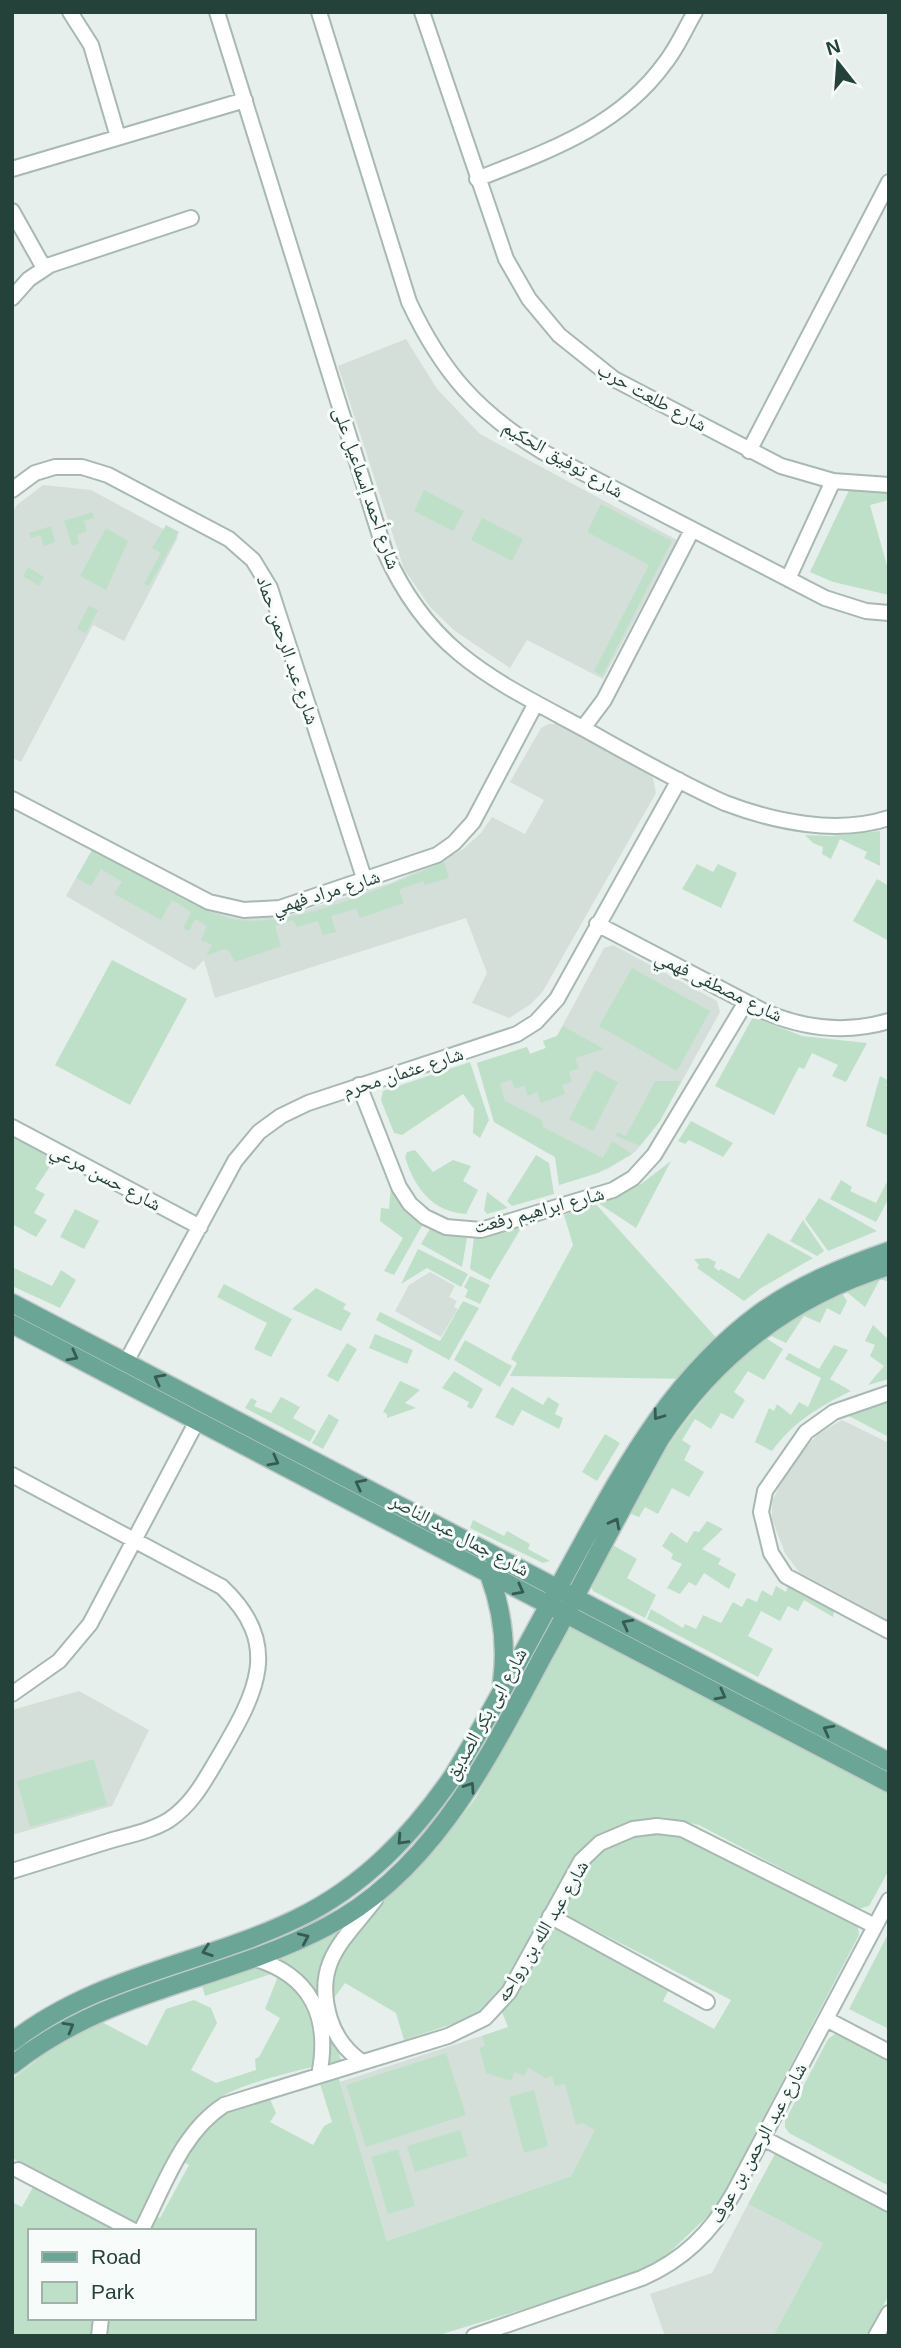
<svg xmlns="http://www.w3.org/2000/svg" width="901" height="2348" viewBox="0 0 901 2348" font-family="Helvetica,'Noto Naskh Arabic',sans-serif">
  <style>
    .built { fill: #d4dfda }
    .green { fill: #bfe0c8 }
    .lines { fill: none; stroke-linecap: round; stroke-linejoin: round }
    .minor-casing { stroke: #a8b8b2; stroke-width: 18 }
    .major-casing { stroke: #c2cac8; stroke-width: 21 }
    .minor { stroke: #fff; stroke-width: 14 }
    .major { stroke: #6aa596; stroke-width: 18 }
    .oneway { stroke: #365b51 }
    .labels { text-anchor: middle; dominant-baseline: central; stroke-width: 6; stroke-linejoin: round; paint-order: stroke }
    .street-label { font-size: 19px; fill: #24423a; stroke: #f7fbf9 }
  </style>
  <rect width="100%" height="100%" fill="#e6efeb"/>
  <!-- built -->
  <path class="built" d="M406,339l31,50 43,45 197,106 -74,139 -76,-39 -17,28 -55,-37 -25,-24 -26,-38 -66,-203z
    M43,485l48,5 87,47 -54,104 -31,-16 -72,137 -9,-4v-244l5,-9z
    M549,724h10l88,48 6,6 3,15 -113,198 -12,13 -22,14 -37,-15 15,-30 -21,-55 -251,80 -11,-38 -10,10 -128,-74 28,-50 107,60 31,11 54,-1 105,-33 71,-33 19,-17 11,-16 33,17 19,-34 -34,-18 31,-54z
    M613,945l104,56 3,11 -60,109 -25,31 -27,17 -49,16 -4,-28 -61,-35 -17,-59 50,-16 3,7 16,-6 -3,-7 14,-5 47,-88z
    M430,1272l25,14 -6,11 8,4 -3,6 4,2 -17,28 -46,-26 14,-26z
    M842,1420l47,23v178l-90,-49 -14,-19 -13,-34v-18l19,-37 27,-30z
    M79,1691l70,39 -37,76 -100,29v-125z
    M509,2027l110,59 -48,90 -184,65 -47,-159z
    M748,2204l75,39 -50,93h-108l-15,-42 62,-21z"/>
  <!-- green -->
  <path class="green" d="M850,488l39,3v9l-19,5 19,68v22l-56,-13 -23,-10z
    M424,490l40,21 -11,20 -39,-20z
    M601,504l71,37 -70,135 -8,-5 55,-106 -62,-33z
    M92,512l2,6 -10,3 3,10 -10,4 2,8 -7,3 -8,-25z
    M482,518l41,21 -11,22 -41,-21z
    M166,525l13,7 -30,54 -5,-2 17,-31 -9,-5z
    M51,526l4,16 -11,4 -4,-11 -9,3 -2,-5z
    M106,528l22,13 -22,49 -26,-14z
    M28,567l16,10 -5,9 -16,-10z
    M89,605l9,5 -12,23 -9,-4z
    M880,831v35l-16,-8 3,-6 -27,-13 -9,20 -9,-5 1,-7 -10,-4 -8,-8 26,1z
    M94,847c42,24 84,55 131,70 59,18 164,-33 219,-55l5,16 -24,7 -2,-4 -24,9 5,13 -44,15 -4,-9 -25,7 5,16 -13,3 -5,-14 -21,6 -4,-7 -18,6 6,20 -46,16 -6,-11 -5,-2 -18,7 6,-11 -11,-5 6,-14 -12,-7 -6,12 -6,-3 8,-16 -19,-12 -11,20 -47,-26 8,-12 -21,-13 -10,17 -15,-8z
    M697,864l16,8 5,-8 19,9 -16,35 -39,-19z
    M877,879l12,7v55l-36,-20z
    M112,960l75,39 -57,106 -75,-40z
    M632,968l78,43 -33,60 -78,-45z
    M753,1017l49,19 65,7 -21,39 -14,-6 6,-11 -26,-12 -8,16 -5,-2 -25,48 -59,-29z
    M563,1026l41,23 -29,9 4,10 -10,4 3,10 -10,3 3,9 -24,9 -4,-11 -9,4 -4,-10 -9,3 -4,-9 -11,4 5,17 37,19 1,7 60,31 9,-17 20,13 -34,19 -39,12 -4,-28 -61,-35 -17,-59 50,-16 3,7 16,-6 -3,-7 14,-5z
    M470,1062l19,58 -9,18 -7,-5 1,-24 -11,-15 -61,41 -8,-2 -13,-33 2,-9z
    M595,1070l23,12 -25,49 -24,-12z
    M880,1076l9,5 -3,4 3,3v48l-23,-10z
    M655,1081h26l-21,40 -20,25 -24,-10 1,-4 9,4z
    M691,1121l42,22 -10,14 -34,-17 -4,4 -7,-3z
    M12,1137l43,22 -20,30 10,5 -11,19 13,7 -11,17 -24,-13z
    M415,1150l18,22 20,-12 18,6 -8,15 15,9 -12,24c-34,-2 -52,-27 -61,-57l2,-5z
    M536,1155l13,8 5,31 -42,12 -5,-5z
    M671,1161l-35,67 -38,-25 43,-19z
    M889,1178v20l-13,24 -46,-23 11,-19 11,7 -2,4 26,12z
    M391,1185l32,39 -29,51 -10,-4 19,-33 -23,-17 1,-13 8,1z
    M487,1192l21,16 -21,6 -3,-4z
    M819,1198l58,33 -49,20 -23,-32z
    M594,1202l127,141 -32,36 -179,-3 7,-13 -6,-4 62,-114 -9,-30z
    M75,1209l24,12 -15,28 -24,-12z
    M803,1220l21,31 -7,5 -27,-15z
    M523,1225l-33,55 -20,-11 4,-32z
    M430,1229l37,9 -5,29 -41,-23z
    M768,1233l45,25 -52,30 -17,13 -47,-33 2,-3 -5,-6 14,-1 8,4 -2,5 5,4 2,-2 18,10z
    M418,1249l50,25 -7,13 -34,-19 -26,16z
    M14,1268l38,18 9,-16 15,10 -16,28 -48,-22z
    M889,1270v12l-9,-3 -15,28 -21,-17z
    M470,1276l20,9 -10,19 -15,-7 3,-7 -4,-3z
    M224,1284l68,35 -21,38 -17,-8 13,-26 -50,-26z
    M316,1288l30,16 -3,5 8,4 -10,18 -49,-22z
    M840,1290l7,11 -7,14 -13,-7 -7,15 -16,-7 -18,27 -19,-9z
    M463,1301l16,7 -30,52 -73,-40 4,-8 60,29z
    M873,1325l16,15v39l-21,6 16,-19 -14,-10 5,-11 -10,-4z
    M375,1334l38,16 -6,14 -38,-16z
    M764,1337l19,12 -19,31 -16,-9 -14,21 11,8 -12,19 -12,-6 -10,16 -16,-10 -13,21 9,6 -7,14 20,12 -15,25 -17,-9 -14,26 -13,-7 -6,10 -10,-4c35,-69 77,-124 135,-176z
    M465,1340l47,26 -12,21 -46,-27z
    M347,1343l10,6 -19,33 -11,-6z
    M834,1345l14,5 -18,29 21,12c-31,15 -58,31 -79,60l-17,-9 14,-34 5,3 3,-7 14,11 8,-13 9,5 13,-29 -36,-19 4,-6 30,16z
    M454,1371l29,18 -11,20 -5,-2 2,-5 -27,-14z
    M400,1381l20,9 -15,13 11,5 -29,10v-4l-4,-2z
    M512,1387l31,18 5,-8 11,7 -4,10 8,4 -4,11 -37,-19 -9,16 -18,-9z
    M281,1397l19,10 -7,11 23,13 -6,11 -65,-34 6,-10 6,3 -3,5 17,7z
    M889,1399v38l-44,-23z
    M329,1414l10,6 -16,29 -11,-6z
    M605,1434l15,9 -23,38 -15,-9z
    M473,1520l31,16 3,-5 23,13 -2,5 22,12 -7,2 -73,-35z
    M707,1521l16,8 -21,20 19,10 -3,5 18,10 -7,15 -25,-16 -8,13 -7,-4 -9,12 -13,-6 15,-24 -11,-5 2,-5 -11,-8 9,-14 16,11 7,-12 5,1z
    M611,1544l26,15 -10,19 29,17 -11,23 -52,-27 -3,-7z
    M776,1586l10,6 2,-6 46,25 -1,6 -29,-17 -6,11 -10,-5 -8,15 -19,-10 -13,25 25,13 -15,28 -111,-58 4,-10 32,19 2,-4 11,5 7,-14 18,8 12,-21 9,5 5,-9 10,4 5,-12 10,6z
    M571,1624l318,163v83l-20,36 -11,3 -159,-84 -38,-8 -34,6 -29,14 -24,21 -78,140 -22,19 -70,23 -8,-27 -51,-30 -13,18 -9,3 18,56c-34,9 -108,23 -132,45 -33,30 -50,81 -70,120l-127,-67v-79l55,-42 31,-17 49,26 19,-37 28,-9 17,8 6,15 -26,47 25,13 40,-13 -1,-11 4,-2 21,-39 -15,-9 15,-38 -75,25 -4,-14 191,-92 46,-43 37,-48z
    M94,1759l13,46 -77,22 -13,-46z
    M671,1831l163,84 3,-3c12,6 22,8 22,23l-143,273 -50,48 -41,22 -189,58h-328v-18h146v-87h-106l8,-15 4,2 29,-53 -5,-3 9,-15 -4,-8 29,-24 46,-22 6,6 6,14 -6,9 43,23 11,-19 8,-4 -12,-38 -34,10 -3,-4 54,-18 50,169 184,-65 24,-46 -13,-7 -6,2 -11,-41 -10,2 -3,-10 -7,2 -16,-10 -5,8 -9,-4 -4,9 -25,-8 -7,-26 6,-1 -3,-10 26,-9 -6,-15 19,-27 31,-63 120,61 -9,18 51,28 17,-29 -171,-88c36,-64 37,-71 111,-81z
    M889,1932v97l-40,-20z
    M844,2032l45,24v130l-100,-53 -4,-6v-6l43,-82 8,-6z
    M446,2053l20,62 -100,32 -20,-62z
    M534,2090l14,56 -24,7 -15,-56z
    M460,2130l8,26 -53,16 -8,-26z
    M398,2149l17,57 -27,8 -17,-57z
    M776,2152l113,59v84l-23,41h-93l50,-93 -75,-39z
    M36,2182l94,49h-100v87h64v18h-82v-134l10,5z"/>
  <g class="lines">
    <!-- minor casing -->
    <g class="minor-casing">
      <path id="minor" d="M70,12l21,33 27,92
        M217,12l168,540c45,102 111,129 203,179 45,25 90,51 137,72 50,19 112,32 164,15
        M319,12l90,290c33,70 68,110 134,150l282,146 41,13 23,2
        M422,12l84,247 23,40 30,36 55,44 167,87 52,15 56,4
        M12,169l233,-69
        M477,179c71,-28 142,-52 188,-116 12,-15 20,-34 30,-51
        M12,211l32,57
        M12,298l17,-19 21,-14 141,-47
        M749,451l140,-269
        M12,490l23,-17 20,-6h27l26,8 121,64 24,21 17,28 95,293
        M788,579l45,-98
        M583,728l21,-28 88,-170
        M12,799l197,103 35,8 36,-2 157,-53 17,-12 19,-21 63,-119
        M597,924l166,87c41,18 82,23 126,10
        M359,1085l40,102 11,17 15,13 21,10 35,3 132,-40 20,-12 21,-23 92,-153
        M12,1127l188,100
        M126,1362l109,-201 24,-29 22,-16 27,-13 209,-69 19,-12 21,-23 122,-219
        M889,1393l-55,19 -28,20 -41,59 -4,21 10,41 15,23 103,55
        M12,1475l210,112c61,57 34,106 -1,166 -15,25 -27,50 -52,67 -18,11 -40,15 -60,21 -32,10 -64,20 -97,30
        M12,1694l47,-33 31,-37 107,-203
        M550,1916l157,86
        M252,1958c58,16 79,58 67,117
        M826,2019l63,33
        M362,2062c-16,-11 -26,-24 -32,-43 -17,-56 13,-78 45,-119
        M763,2138l126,66
        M18,2170l116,61
        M141,2231c23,-44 40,-98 83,-126l224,-69 37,-18 24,-26 72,-131 19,-18 33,-14 24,-3 25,3 193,97
        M99,2336l2,-18
        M474,2336l168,-58c41,-18 69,-45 91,-84l156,-294
        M876,2336l13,-23"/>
    </g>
    <!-- major casing -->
    <g class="major-casing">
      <path id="major" d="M12,1303l877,459
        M12,1324l877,459
        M492,1569l-3,5c13,35 18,71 13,108
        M12,2042c85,-67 192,-78 286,-124 66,-32 114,-83 155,-142 45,-74 85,-152 127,-228 49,-89 96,-173 180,-235 39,-28 83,-46 129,-62
        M12,2065c97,-77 209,-83 314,-138 108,-56 163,-171 218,-273 39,-71 76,-144 116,-215 56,-85 132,-143 229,-173"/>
    </g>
    <!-- minor -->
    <use href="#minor" class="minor"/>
    <!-- major -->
    <use href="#major" class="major"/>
  </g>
  <!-- one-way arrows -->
  <defs><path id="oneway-chevron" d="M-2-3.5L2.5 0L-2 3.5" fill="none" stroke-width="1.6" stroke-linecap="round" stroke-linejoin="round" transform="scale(1.75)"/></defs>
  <g class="oneway">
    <use href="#oneway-chevron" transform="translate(73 1356) rotate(28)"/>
    <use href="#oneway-chevron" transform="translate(159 1379) rotate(-152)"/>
    <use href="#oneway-chevron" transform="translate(658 1415) rotate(126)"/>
    <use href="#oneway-chevron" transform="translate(274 1461) rotate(28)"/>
    <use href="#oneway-chevron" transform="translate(360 1484) rotate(-153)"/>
    <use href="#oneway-chevron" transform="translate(615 1523) rotate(-62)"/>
    <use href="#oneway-chevron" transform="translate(519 1590) rotate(28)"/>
    <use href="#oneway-chevron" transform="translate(627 1624) rotate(-152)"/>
    <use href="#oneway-chevron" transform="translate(721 1695) rotate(28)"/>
    <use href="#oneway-chevron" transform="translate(828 1730) rotate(-152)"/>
    <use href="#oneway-chevron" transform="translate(470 1787) rotate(-56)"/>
    <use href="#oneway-chevron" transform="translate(402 1840) rotate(133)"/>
    <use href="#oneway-chevron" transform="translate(304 1938) rotate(-24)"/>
    <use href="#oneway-chevron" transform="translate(207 1951) rotate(161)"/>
    <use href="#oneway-chevron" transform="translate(69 2027) rotate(-30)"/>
  </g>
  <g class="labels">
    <!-- street labels -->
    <g class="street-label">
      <text transform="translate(652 397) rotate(29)">شارع طلعت حرب</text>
      <text transform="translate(563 459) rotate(30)">شارع توفيق الحكيم</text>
      <text transform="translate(367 488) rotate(71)">شارع أحمد إسماعيل على</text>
      <text transform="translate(288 650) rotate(71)">شارع عبد الرحمن حماد</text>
      <text transform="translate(326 892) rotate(-17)">شارع مراد فهمي</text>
      <text transform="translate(719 986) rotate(26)">شارع مصطفى فهمي</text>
      <text transform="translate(403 1072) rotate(-18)">شارع عثمان محرم</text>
      <text transform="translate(106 1177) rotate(28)">شارع حسن مرعي</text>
      <text transform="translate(539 1210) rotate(-15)">شارع ابراهيم رفعت</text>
      <text transform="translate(460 1535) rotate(28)">شارع جمال عبد الناصر</text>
      <text transform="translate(486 1714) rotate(-61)">شارع ابى بكر الصديق</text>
      <text transform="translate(542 1931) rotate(-59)">شارع عبد الله بن رواحه</text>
      <text transform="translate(758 2143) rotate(-61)">شارع عبد الرحمن بن عوف</text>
    </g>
  </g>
  <!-- border -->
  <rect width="901" height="2348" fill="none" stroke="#24423a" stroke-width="28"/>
  <!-- legend -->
  <rect x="28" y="2229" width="228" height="91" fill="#f7fbf9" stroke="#a3b1ad" stroke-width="2"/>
  <rect x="42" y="2252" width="35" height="10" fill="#6aa596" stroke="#a3b1ad" stroke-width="2"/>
  <text x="91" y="2264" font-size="21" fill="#24423a">Road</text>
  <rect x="42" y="2282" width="35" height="21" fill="#bfe0c8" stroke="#a3b1ad" stroke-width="2"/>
  <text x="91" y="2299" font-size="21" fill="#24423a">Park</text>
  <!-- north arrow -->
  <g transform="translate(838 63) rotate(343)" stroke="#f7fbf9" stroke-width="5" paint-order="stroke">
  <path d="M0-5L12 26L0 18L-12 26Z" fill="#24423a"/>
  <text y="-10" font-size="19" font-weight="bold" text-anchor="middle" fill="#24423a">N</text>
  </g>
</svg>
